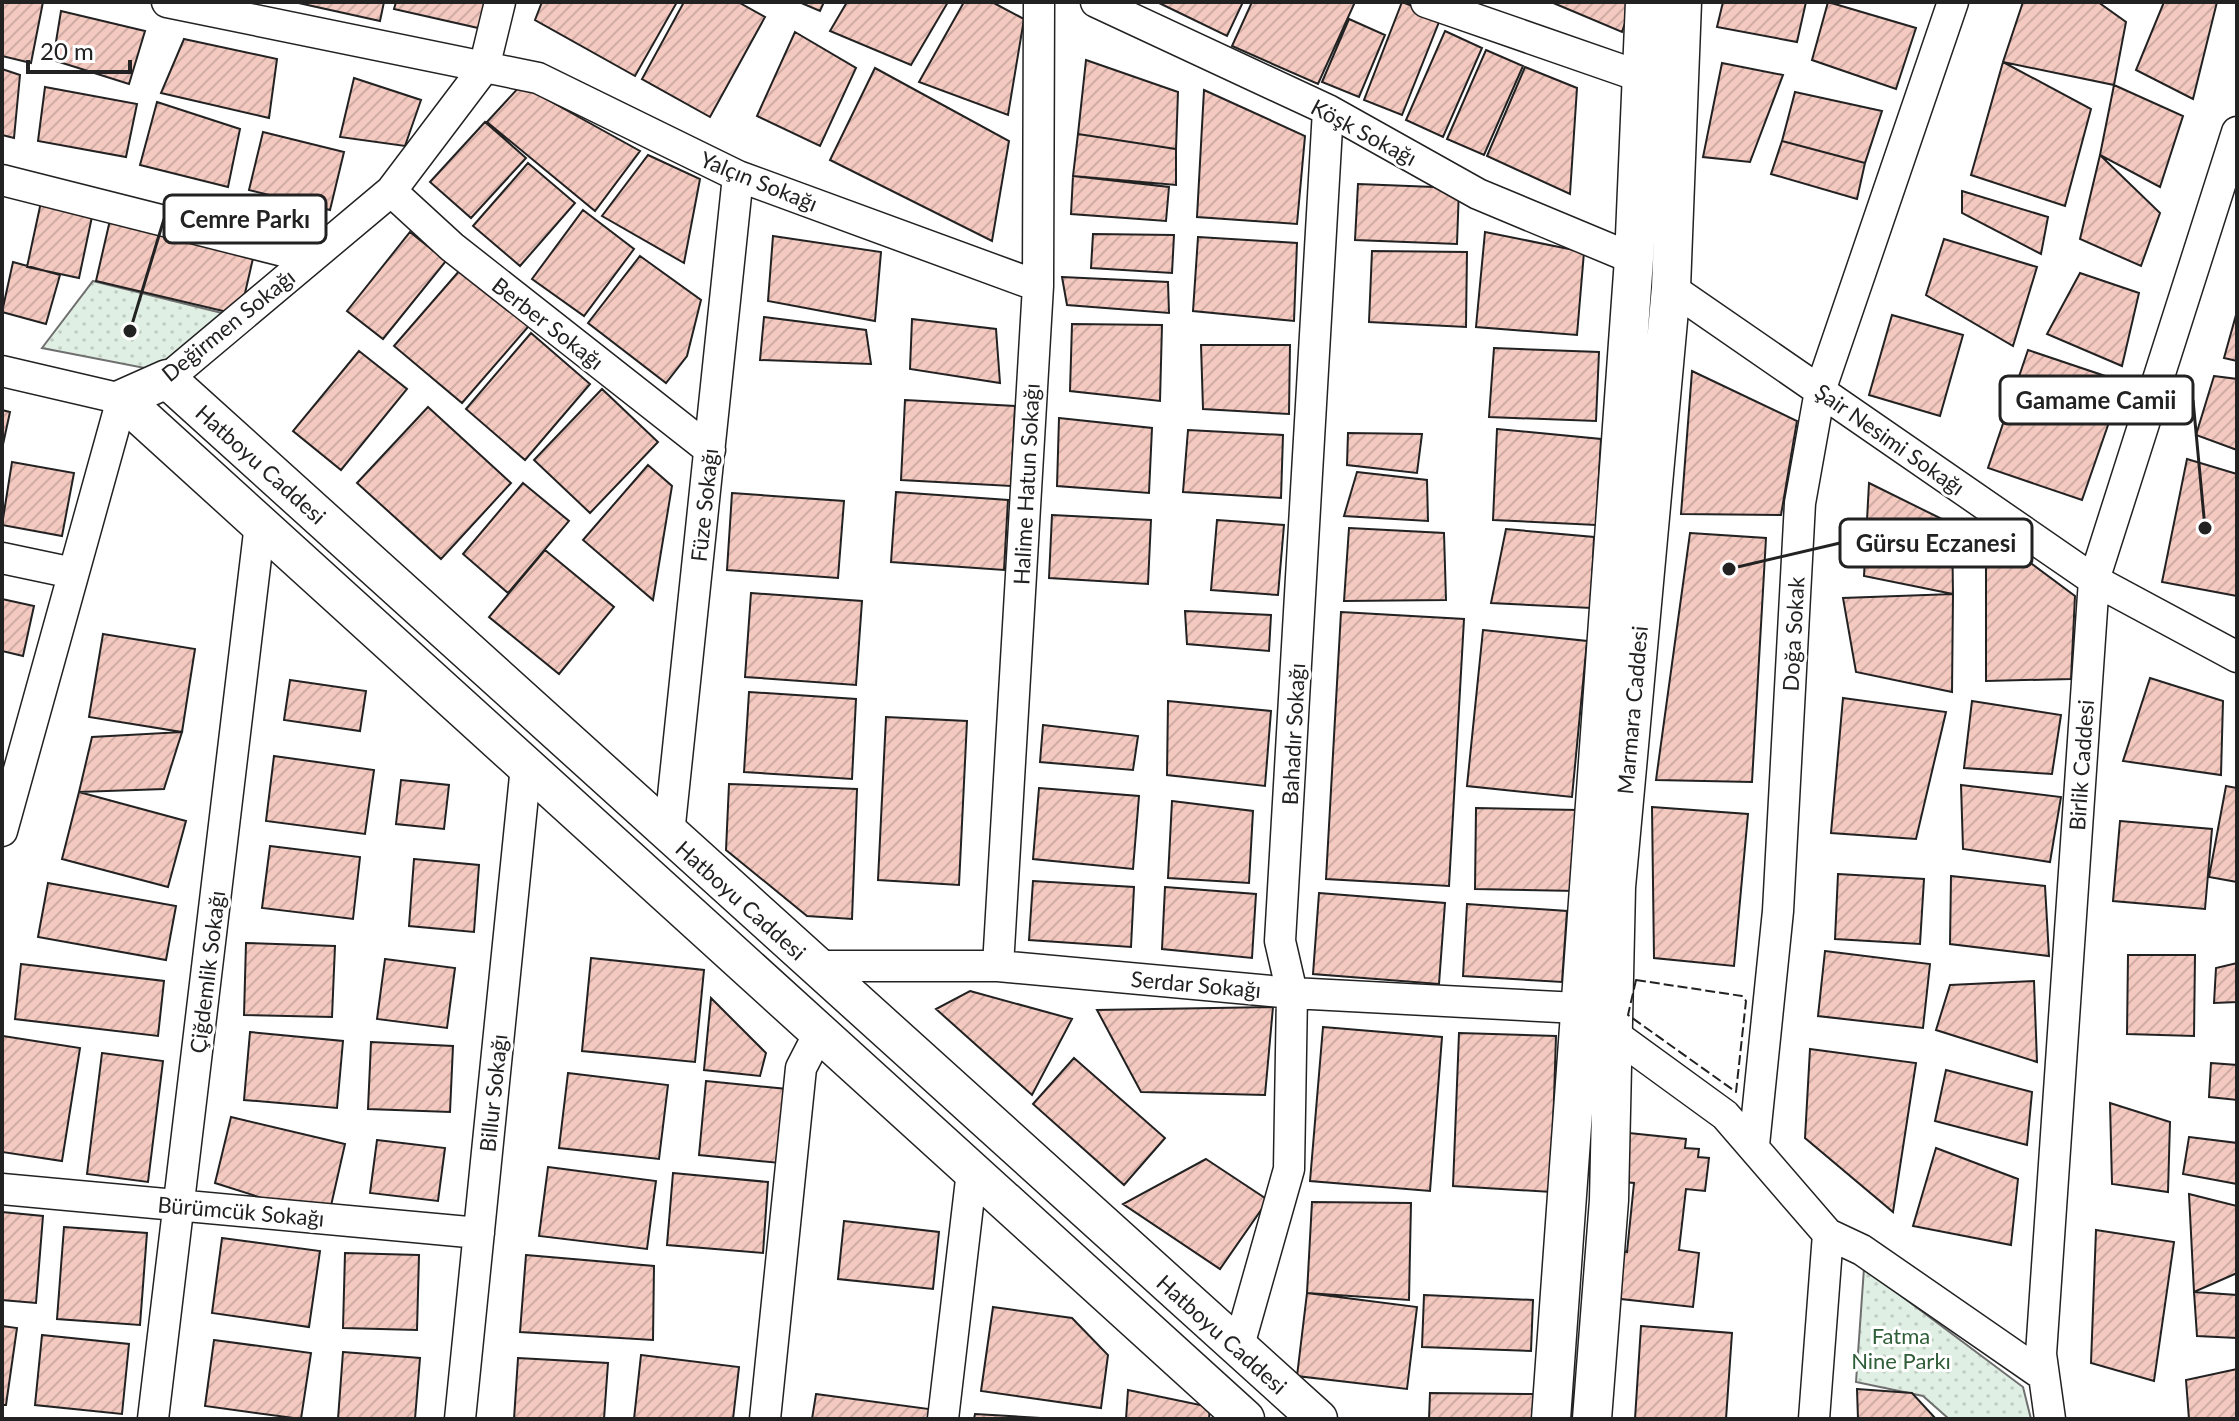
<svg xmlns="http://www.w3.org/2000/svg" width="2239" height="1421" viewBox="0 0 2239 1421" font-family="Lato,sans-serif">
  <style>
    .green { fill: url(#green-dots); stroke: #6f6f6f; stroke-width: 2 }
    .building { fill: url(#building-hatch); stroke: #222; stroke-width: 2 }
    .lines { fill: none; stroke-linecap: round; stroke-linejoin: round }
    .minor-casing { stroke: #222; stroke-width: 33 }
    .tertiary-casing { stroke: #222; stroke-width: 41 }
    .minor { stroke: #fff; stroke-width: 30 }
    .tertiary { stroke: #fff; stroke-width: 38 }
    .fence { stroke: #222; stroke-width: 2; stroke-dasharray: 10 4; stroke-linecap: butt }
    .labels { text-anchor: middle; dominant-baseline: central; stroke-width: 6; stroke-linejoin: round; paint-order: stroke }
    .street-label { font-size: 22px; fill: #222; stroke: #fff }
    .park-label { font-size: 22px; fill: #2f5e38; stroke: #fff }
    .leader { fill: none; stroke: #222; stroke-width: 3 }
    .callout-dot { fill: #222; stroke: #fff; stroke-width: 3 }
    .callout { fill: #fff; stroke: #222; stroke-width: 3 }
    .callout-label { font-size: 24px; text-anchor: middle; font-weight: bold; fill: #222 }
  </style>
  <defs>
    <pattern id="green-dots" width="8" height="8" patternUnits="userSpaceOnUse" patternTransform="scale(2)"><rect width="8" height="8" fill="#e0efe3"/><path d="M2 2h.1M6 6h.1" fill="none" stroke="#c0cdc2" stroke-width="1.8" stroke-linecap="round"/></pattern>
    <pattern id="building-hatch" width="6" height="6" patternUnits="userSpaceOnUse" patternTransform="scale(2)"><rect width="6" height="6" fill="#f3c9c0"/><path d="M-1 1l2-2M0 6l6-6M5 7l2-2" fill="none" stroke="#d0aca5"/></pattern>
  </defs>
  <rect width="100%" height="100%" fill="#fff"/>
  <!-- green -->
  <path class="green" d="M93,281l129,32 -57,59 -123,-24z
    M1864,1268l159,119 8,32h-82l-26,-23 -67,-14z"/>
  <!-- building -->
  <path class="building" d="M2,2h41l-12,61 -29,-7z
    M294,2h90l-4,19z
    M396,2h98l-7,28 -93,-21z
    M542,2h135l-42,74 -100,-56z
    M684,2h54l27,15 -55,100 -68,-38z
    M799,2h25l-4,9z
    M847,2h101l-37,63 -81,-34z
    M964,2h28l32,17 -16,96 -89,-33z
    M1157,2h86l-16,34z
    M1252,2h103l-37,82 -86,-38z
    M1402,2l39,15 -39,98 -38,-15z
    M1551,2h81l-10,30z
    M1723,2h83l-9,40 -80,-15z
    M1828,2l88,26 -20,61 -84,-29z
    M2023,2h75l28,20 -12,63 -111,-23z
    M2164,2h53l-24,97 -57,-29z
    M61,11l84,20 -16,53 -76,-24z
    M1349,19l36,16 -26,62 -37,-15z
    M1445,31l37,17 -39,89 -37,-17z
    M795,32l61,36 -36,78 -63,-30z
    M184,39l93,20 -8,59 -108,-25z
    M1486,50l37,16 -39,89 -37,-16z
    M1086,60l92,32 -2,57 -98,-15z
    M2003,62l88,47 -26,97 -94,-31z
    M1722,63l61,12 -33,87 -47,-5z
    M1525,67l52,21 -7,106 -83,-38z
    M875,68l134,73 -17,100 -162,-81z
    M2,69l18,6 -6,63 -12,-3z
    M354,78l67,22 -16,46 -65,-9z
    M521,85l119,66 -45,60 -108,-89z
    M2114,85l69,31 -23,71 -60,-32z
    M45,87l92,17 -11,53 -88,-16z
    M1204,90l101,46 -8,88 -100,-7z
    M1795,92l87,19 -17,52 -83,-22z
    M157,102l83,27 -12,58 -88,-22z
    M485,122l41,36 -55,60 -41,-36z
    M263,132l81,20 -14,58 -81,-20z
    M1078,134l98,15v36l-103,-9z
    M1782,141l83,22 -8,36 -86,-25z
    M648,155l52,24 -16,84 -82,-47z
    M2100,155l60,58 -19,53 -61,-27z
    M528,163l47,40 -55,63 -47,-40z
    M1073,176l96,11 -3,34 -95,-7z
    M1358,184l101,4 -2,56 -102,-4z
    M1962,191l86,26 -7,37 -79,-41z
    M41,202l52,10 -14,66 -52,-11z
    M583,210l51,39 -50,67 -52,-37z
    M110,220l144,34 -14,61 -144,-34z
    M410,232l36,29 -63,78 -36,-28z
    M1485,232l99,20 -7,83 -101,-8z
    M1093,234l81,1 -2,38 -81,-5z
    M773,236l108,16 -6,69 -107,-20z
    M1198,237l99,6 -3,78 -101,-10z
    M1944,239l93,28 -24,79 -87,-51z
    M1372,251l95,1 -1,75 -97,-5z
    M640,256l61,44 -14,56 -21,27 -78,-60z
    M13,262l47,13 -14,49 -44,-12z
    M467,262l67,58 -72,83 -68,-57z
    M2080,273l59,20 -17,73 -75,-32z
    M1062,277l106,5 1,31 -102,-8z
    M1892,315l71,20 -23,81 -71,-21z
    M2236,315l1,1v45l-13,-3z
    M764,317l102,13 5,34 -111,-4z
    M912,319l84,10 4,54 -90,-14z
    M1072,324l90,1 -2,76 -90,-10z
    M531,333l59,51 -65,76 -59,-51z
    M1201,345h89l-1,69 -86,-5z
    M1494,348l105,4 -3,69 -107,-4z
    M2028,350l95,32 -41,118 -94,-32z
    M359,351l48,38 -66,81 -48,-39z
    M1692,371l105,50 -16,94 -100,-1z
    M2214,376l23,3v71l-41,-15z
    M602,389l56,53 -68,71 -56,-53z
    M905,400l110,6 -4,80 -110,-6z
    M428,407l83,76 -70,76 -84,-76z
    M2,410l8,2 -8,37z
    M1059,418l93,10 -3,65 -92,-7z
    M1497,429l104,10 -5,86 -103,-5z
    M1188,430l95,5 -2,63 -98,-6z
    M1348,433l74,1 -5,39 -70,-8z
    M2187,459l50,15v122l-75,-14z
    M12,462l62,11 -12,63 -60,-11z
    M648,465l24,21 -19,114 -70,-60z
    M1357,472l70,8 1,41 -84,-5z
    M523,483l46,38 -61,72 -45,-39z
    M1869,483l83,41 1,70 -89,-18z
    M896,492l112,8 -4,70 -113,-8z
    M732,493l112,8 -6,77 -111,-8z
    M1052,515l99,5 -3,64 -99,-6z
    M1217,520l67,5 -6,70 -67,-5z
    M1349,528l95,5 2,67 -102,1z
    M1506,529l88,8 -3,71 -100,-5z
    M1986,530l89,66 -4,83 -85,2z
    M1690,533l76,5 -14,244 -96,-2z
    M545,550l69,57 -55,67 -70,-57z
    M751,593l111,8 -6,84 -111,-8z
    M1953,594l-1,98 -96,-20 -13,-74z
    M2,599l32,7 -11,50 -21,-5z
    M1185,611l86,4 -2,36 -82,-7z
    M1341,612l123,7 -15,267 -123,-7z
    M1483,630l104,11 -15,156 -105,-11z
    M103,634l92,15 -13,83 -93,-15z
    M2150,678l73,23 -2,74 -98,-14z
    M290,680l76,11 -6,40 -76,-11z
    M749,692l107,7 -4,80 -108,-7z
    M1843,698l103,14 -30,127 -85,-6z
    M1168,701l103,10 -6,75 -98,-11z
    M1972,701l89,14 -9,59 -88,-6z
    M886,717l81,4 -8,164 -81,-5z
    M1043,725l95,11 -5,34 -93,-8z
    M182,732l-18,57 -85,3 13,-55z
    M274,756l100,14 -9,64 -99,-13z
    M401,780l48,5 -5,44 -48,-5z
    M729,784l128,5 -5,130 -45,-3 -81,-66z
    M1961,785l100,12 -11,65 -87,-13z
    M2226,786l11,2v94l-28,-5z
    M1039,788l100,8 -6,73 -100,-10z
    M79,792l107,29 -18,66 -106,-28z
    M1172,801l81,10 -4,72 -81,-5z
    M1652,807l96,7 -14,152 -80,-8z
    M1476,808l102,2 -1,81 -102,-2z
    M2120,821l92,8 -7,80 -92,-8z
    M270,846l90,11 -7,62 -91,-11z
    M414,859l65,6 -5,67 -65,-6z
    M1838,874l86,5 -4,65 -85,-5z
    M1951,876l94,10 4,70 -99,-12z
    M1033,881l101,6 -3,60 -102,-7z
    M48,883l128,23 -10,54 -128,-23z
    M1165,887l91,7 -4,64 -90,-9z
    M1319,893l126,10 -6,81 -126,-10z
    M1467,904l100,7 -5,71 -99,-6z
    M246,943l89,3 -3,71 -88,-2z
    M1825,951l105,13 -7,64 -105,-12z
    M2128,955h67l-1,81 -67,-2z
    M591,958l113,12 -9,92 -113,-11z
    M385,959l70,9 -8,60 -70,-9z
    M2237,963v39l-23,1 2,-35z
    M21,964l143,17 -6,55 -143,-17z
    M2034,981l3,81 -101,-32 14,-45z
    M970,991l102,28 -40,76 -96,-86z
    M711,998l55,55 -6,23 -56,-6z
    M1273,1007l-8,88 -124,-3 -44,-82z
    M1323,1027l119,10 -12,154 -120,-10z
    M250,1032l93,9 -6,67 -93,-8z
    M1459,1033l97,3 -5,156 -98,-6z
    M3,1036l77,12 -18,113 -60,-9z
    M371,1042l82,4 -3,66 -82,-3z
    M1810,1049l106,14 -23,149 -88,-74z
    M102,1053l61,8 -15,121 -61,-8z
    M1074,1058l91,80 -41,47 -91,-81z
    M2211,1063l26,2v35l-28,-3z
    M1946,1070l86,22 -5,53 -92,-24z
    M568,1073l100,12 -9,74 -100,-11z
    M706,1081l81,8 -7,74 -81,-8z
    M2110,1103l60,19 -2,70 -56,-8z
    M231,1117l114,27 -17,75 -113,-36z
    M1629,1133l57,6 -1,9 14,1 -1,8 11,1 -4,33 -19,-2 -7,61 20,3 -6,54 -81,-9 5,-48 10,2 7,-69 -10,-1z
    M2189,1137l48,6v41l-54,-10z
    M377,1140l68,8 -7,53 -68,-8z
    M1936,1148l82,31 -7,66 -98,-19z
    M1206,1159l62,41 -48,69 -97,-65z
    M548,1167l108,14 -9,68 -108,-13z
    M673,1173l95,9 -5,71 -96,-8z
    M2189,1194l48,12v67l-43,19z
    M1312,1202l99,1 -2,97 -102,-7z
    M2,1212l41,4 -7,87 -34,-3z
    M844,1221l95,11 -6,57 -95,-10z
    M64,1227l83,6 -7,92 -83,-6z
    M2096,1230l78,12 -20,139 -63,-18z
    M222,1238l98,13 -11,76 -97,-14z
    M345,1253l74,2 -2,75 -74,-2z
    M526,1255l128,11 -1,74 -133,-8z
    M2194,1292l43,3v43l-40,-2z
    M1307,1293l110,14 -10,82 -110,-13z
    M1424,1295l109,5 -2,51 -109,-4z
    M993,1307l79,11 36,37 -7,53 -120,-17z
    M2,1326l15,2 -11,77h-4z
    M1641,1326l91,7 -6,86h-91z
    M42,1335l87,9 -7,70 -87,-9z
    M214,1340l97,13 -10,66 -96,-13z
    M343,1352l77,6 -5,61h-77z
    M641,1355l98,12 -6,52h-99z
    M518,1358l90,5 -4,56h-90z
    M2237,1369v50h-48l-3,-39z
    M1857,1389l55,4 24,26h-78z
    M1128,1390l82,17 -1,12h-83z
    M1430,1393l106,1 -1,25h-106z
    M816,1394l113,15 -1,10h-116z
    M975,1414l82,5h-83z"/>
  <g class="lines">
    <!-- minor casing -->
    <g class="minor-casing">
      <path id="minor" d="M167,2l371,76 200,98 300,110
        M1096,2l232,108 150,84 156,65
        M1426,2l213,74
        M2,180l309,78
        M391,191l61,56 258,203
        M1671,288l423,292 143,77
        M2,371l120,28 -120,432
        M167,379l224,-188 93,-123 16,-66
        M2,558l71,15
        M669,834l69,-658
        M814,966h184l294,27 286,15 147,107 103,119 34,16 182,126
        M998,966l40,-680 1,-284
        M1754,1145l24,-234 22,-408 20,-112 133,-389
        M2,1189l477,44
        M1238,1349l51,-180 3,-176 -12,-52 48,-831
        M153,1419l107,-895
        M460,1419l66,-653
        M765,1419l36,-351 18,-35
        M943,1419l29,-248
        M1814,1419l14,-185
        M2050,1419l-9,-65 53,-774 143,-448"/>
    </g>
    <!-- tertiary casing -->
    <g class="tertiary-casing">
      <path id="tertiary" d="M1245,1419l-1123,-1020 45,-20 1151,1040
        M1551,1419l83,-1160 11,-257
        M1592,1419l17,-219 7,-313 55,-599 11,-286"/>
    </g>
    <!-- minor -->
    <use href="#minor" class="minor"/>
    <!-- tertiary -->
    <use href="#tertiary" class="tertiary"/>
    <!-- fence -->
    <path class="fence" d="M1636,980l106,16 4,5 -10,91 -108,-77z"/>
  </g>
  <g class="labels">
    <!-- street labels -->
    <g class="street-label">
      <text transform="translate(1364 132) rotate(28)">Köşk Sokağı</text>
      <text transform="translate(759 181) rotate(22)">Yalçın Sokağı</text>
      <text transform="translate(548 323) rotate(38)">Berber Sokağı</text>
      <text transform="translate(228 325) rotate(-39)">Değirmen Sokağı</text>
      <text transform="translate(1890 439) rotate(35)">Şair Nesimi Sokağı</text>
      <text transform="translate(261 464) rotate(42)">Hatboyu Caddesi</text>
      <text transform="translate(1026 484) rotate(-87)">Halime Hatun Sokağı</text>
      <text transform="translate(704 505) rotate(-84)">Füze Sokağı</text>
      <text transform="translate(1793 634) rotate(-87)">Doğa Sokak</text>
      <text transform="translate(1632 710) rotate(-85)">Marmara Caddesi</text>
      <text transform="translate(1293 734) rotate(-87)">Bahadır Sokağı</text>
      <text transform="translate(2081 765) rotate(-86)">Birlik Caddesi</text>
      <text transform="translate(741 900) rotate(42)">Hatboyu Caddesi</text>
      <text transform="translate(207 972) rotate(-83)">Çiğdemlik Sokağı</text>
      <text transform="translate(1196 984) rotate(5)">Serdar Sokağı</text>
      <text transform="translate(493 1093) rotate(-84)">Billur Sokağı</text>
      <text transform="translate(241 1211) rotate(5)">Bürümcük Sokağı</text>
      <text transform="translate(1222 1334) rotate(42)">Hatboyu Caddesi</text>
    </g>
    <!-- park labels -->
    <g class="park-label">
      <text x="1901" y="1335">Fatma<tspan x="1901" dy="25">Nine Parkı</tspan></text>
    </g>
  </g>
  <!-- callouts -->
  <path class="leader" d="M130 331L164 219M2205 528L2193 400M1729 569L1840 543"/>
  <g class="callout-dot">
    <circle cx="130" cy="331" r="8"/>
    <circle cx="2205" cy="528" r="8"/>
    <circle cx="1729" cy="569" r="8"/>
  </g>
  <g class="callout">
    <rect x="164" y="195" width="162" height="48" rx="8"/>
    <rect x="2000" y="376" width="193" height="48" rx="8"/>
    <rect x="1840" y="519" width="192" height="48" rx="8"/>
  </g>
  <g class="callout-label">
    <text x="245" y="228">Cemre Parkı</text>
    <text x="2096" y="409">Gamame Camii</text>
    <text x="1936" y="552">Gürsu Eczanesi</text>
  </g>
  <!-- border -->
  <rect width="2239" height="1421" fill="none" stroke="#222222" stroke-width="8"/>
  <!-- scale -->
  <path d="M28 60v12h102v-12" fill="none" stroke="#222222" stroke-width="4"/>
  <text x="40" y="60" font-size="24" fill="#222222" stroke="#ffffff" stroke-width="6" paint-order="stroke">20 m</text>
</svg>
